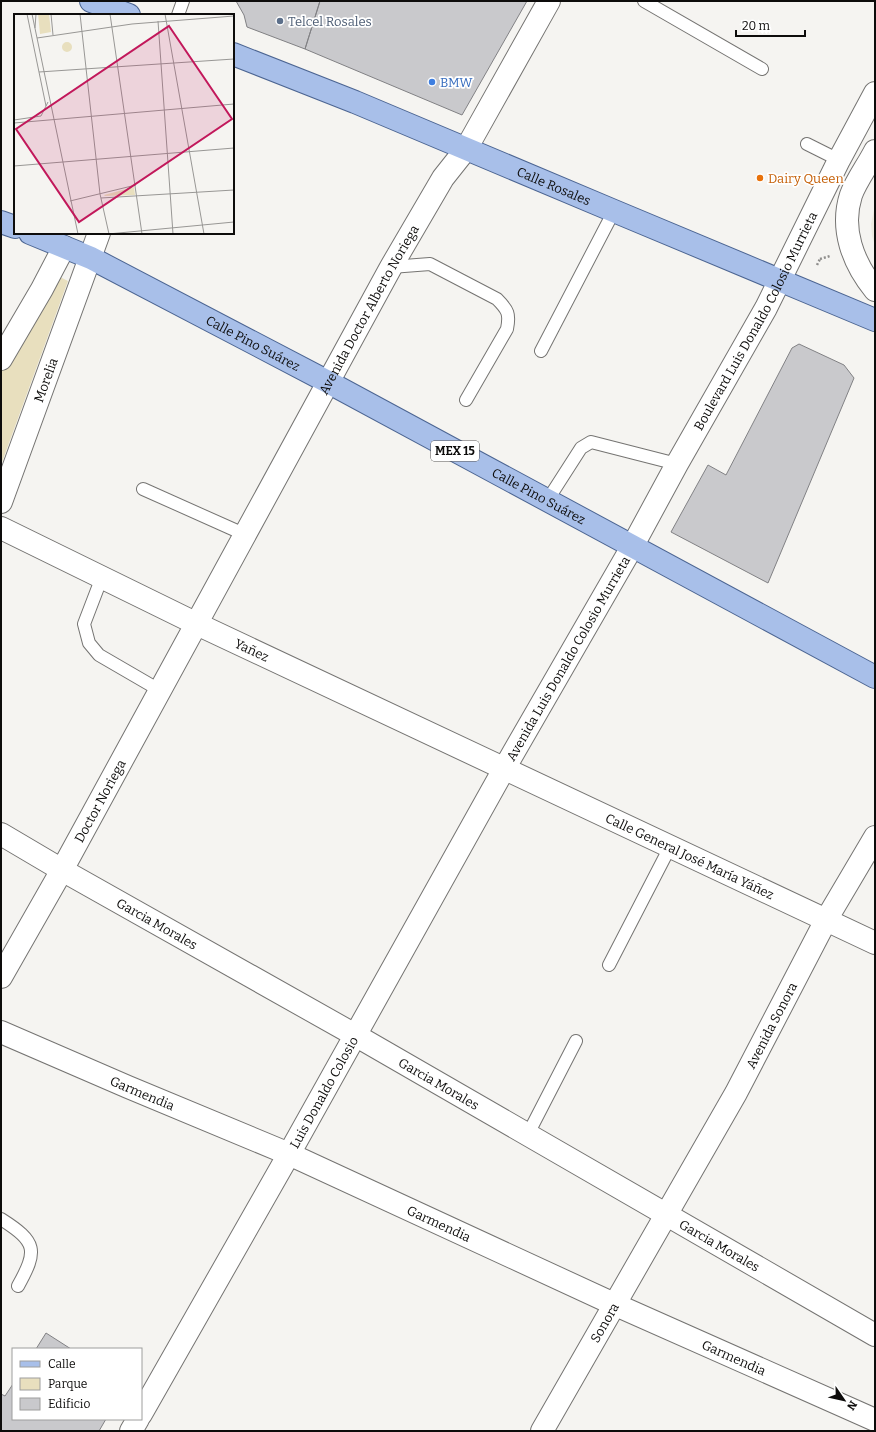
<svg xmlns="http://www.w3.org/2000/svg" width="876" height="1432" viewBox="0 0 876 1432" font-family="Bitter,serif">
  <style>
    .built { fill: #edeae0 }
    .green { fill: #e8dfbe }
    .building { fill: #c9c9cc; stroke: #818184 }
    .lines { fill: none; stroke-linecap: round; stroke-linejoin: round }
    .lane-casing { stroke: #757472; stroke-width: 14 }
    .street-casing { stroke: #757472; stroke-width: 24 }
    .secondary-casing { stroke: #757472; stroke-width: 24 }
    .primary-casing { stroke: #4c6592; stroke-width: 24 }
    .path { stroke: #8f8e8c; stroke-width: 2.5; stroke-dasharray: 2 2; stroke-linecap: butt }
    .lane { stroke: #fff; stroke-width: 12 }
    .street { stroke: #fff; stroke-width: 22 }
    .secondary { stroke: #fff; stroke-width: 22 }
    .primary { stroke: #a8bfe9; stroke-width: 22 }
    .service-dot { fill: #5c6f8a; stroke: #fff; stroke-width: 1.5 }
    .shop-dot { fill: #3f7fe0; stroke: #fff; stroke-width: 1.5 }
    .food-dot { fill: #e8710a; stroke: #fff; stroke-width: 1.5 }
    .labels { text-anchor: middle; dominant-baseline: central; stroke-width: 3.5; stroke-linejoin: round; paint-order: stroke }
    .shield { fill: #fff; stroke: #565554; stroke-width: 1 }
    .shield-label { font-size: 12px; font-weight: bold; fill: #0d0c0b }
    .service-label { font-size: 13px; fill: #4e5e75; stroke: #fff; text-anchor: start }
    .shop-label { font-size: 13px; fill: #366cbe; stroke: #fff; text-anchor: start }
    .food-label { font-size: 13px; fill: #c56008; stroke: #fff; text-anchor: start }
    .street-label { font-size: 13px; fill: #0d0c0b; stroke: #fff }
    .inset-road { fill: none; stroke: #989795; stroke-width: 1 }
    .view { fill: #c2185b; fill-opacity: 0.15; stroke: #c2185b; stroke-width: 2 }
    .inset-edge { fill: none; stroke: #0d0c0b; stroke-width: 2 }
  </style>
  <rect width="100%" height="100%" fill="#f5f4f1"/>
  <!-- built -->
  <path class="built" d="M875,205v40l-3,-9 -1,-12z"/>
  <!-- green -->
  <path class="green" d="M56,275l12,6 -67,184v-98z"/>
  <!-- building -->
  <path class="building" d="M236,1h84l-15,48 -58,-22 -3,-12z
    M320,1h207l-65,114 -157,-66z
    M799,344l45,21 10,13 -86,205 -97,-51 37,-67 18,10 66,-127z
    M46,1333l25,16h-35z
    M13,1384v35h93l-7,12h-98v-37l4,2z"/>
  <g class="lines">
    <!-- lane casing -->
    <g class="lane-casing">
      <path id="lane" d="M644,1l118,68
        M178,15l5,-14
        M807,144l32,16
        M391,267l39,-3 67,35c11,11 13,15 10,30l-41,71
        M541,351l73,-140
        M143,489l103,46
        M547,501l34,-53 10,-6 86,22
        M102,577l-18,47 5,19 10,12 62,36
        M609,965l61,-118
        M528,1134l48,-93
        M1,1219c36,23 37,31 17,67"/>
    </g>
    <!-- street casing -->
    <g class="street-casing">
      <g id="street">
        <path d="M1,359l41,-70 22,-42"/>
        <path id="s1" d="M1,502l98,-269"/>
        <path id="s2" d="M1,528l196,96 678,319"/>
        <path id="s3" d="M1,834l61,36 293,165 520,300"/>
        <path id="s4" d="M1,977l61,-107 329,-603 52,-89 23,-29 83,-148"/>
        <path id="s5" d="M1,1032l127,55 161,67 327,151 259,115"/>
        <path id="s6" d="M542,1431l194,-338 90,-173 49,-83"/>
      </g>
    </g>
    <!-- secondary casing -->
    <g class="secondary-casing">
      <g id="secondary">
        <path d="M875,151c-7,14 -19,30 -24,44 -11,34 2,68 24,95"/>
        <path id="s7" d="M141,1414l148,-260 215,-385 128,-222 45,-83 89,-156 73,-148 36,-67"/>
        <path d="M131,1431l7,-12"/>
      </g>
    </g>
    <!-- primary casing -->
    <g class="primary-casing">
      <g id="primary">
        <path d="M91,1l38,14"/>
        <path id="s8" d="M233,54l122,48 259,109 261,109"/>
        <path d="M1,222l14,5"/>
        <path id="s9" d="M30,233l61,25 237,124 547,295"/>
      </g>
    </g>
    <!-- path -->
    <path class="path" d="M820,259l10,-3
      M817,265l3,-6h-1"/>
    <!-- lane -->
    <use href="#lane" class="lane"/>
    <!-- street -->
    <use href="#street" class="street"/>
    <!-- secondary -->
    <use href="#secondary" class="secondary"/>
    <!-- primary -->
    <use href="#primary" class="primary"/>
  </g>
  <!-- markers -->
  <circle class="service-dot" cx="280" cy="21" r="4"/>
  <circle class="shop-dot" cx="432" cy="82" r="4"/>
  <circle class="food-dot" cx="760" cy="178" r="4"/>
  <g class="labels">
    <!-- shield labels -->
    <rect class="shield" x="431" y="441" width="48" height="20" rx="3"/>
    <g class="shield-label">
      <text x="455" y="451">MEX 15</text>
    </g>
    <!-- service labels -->
    <g class="service-label">
      <text x="288" y="21">Telcel Rosales</text>
    </g>
    <!-- shop labels -->
    <g class="shop-label">
      <text x="440" y="82">BMW</text>
    </g>
    <!-- food labels -->
    <g class="food-label">
      <text x="768" y="178">Dairy Queen</text>
    </g>
    <!-- street labels -->
    <g class="street-label">
      <text stroke="none"><textPath href="#s8" startOffset="347">Calle Rosales</textPath></text>
      <text stroke="none"><textPath href="#s4" startOffset="762">Avenida Doctor Alberto Noriega</textPath></text>
      <text stroke="none"><textPath href="#s7" startOffset="1254">Boulevard Luis Donaldo Colosio Murrieta</textPath></text>
      <text stroke="none"><textPath href="#s9" startOffset="249">Calle Pino Suárez</textPath></text>
      <text stroke="none"><textPath href="#s1" startOffset="130">Morelia</textPath></text>
      <text stroke="none"><textPath href="#s9" startOffset="573">Calle Pino Suárez</textPath></text>
      <text stroke="none"><textPath href="#s2" startOffset="279">Yañez</textPath></text>
      <text stroke="none"><textPath href="#s7" startOffset="868">Avenida Luis Donaldo Colosio Murrieta</textPath></text>
      <text stroke="none"><textPath href="#s4" startOffset="202">Doctor Noriega</textPath></text>
      <text stroke="none"><textPath href="#s2" startOffset="763">Calle General José María Yáñez</textPath></text>
      <text stroke="none"><textPath href="#s3" startOffset="180">Garcia Morales</textPath></text>
      <text stroke="none"><textPath href="#s6" startOffset="466">Avenida Sonora</textPath></text>
      <text stroke="none"><textPath href="#s3" startOffset="504">Garcia Morales</textPath></text>
      <text stroke="none"><textPath href="#s7" startOffset="370">Luis Donaldo Colosio</textPath></text>
      <text stroke="none"><textPath href="#s5" startOffset="154">Garmendia</textPath></text>
      <text stroke="none"><textPath href="#s5" startOffset="478">Garmendia</textPath></text>
      <text stroke="none"><textPath href="#s3" startOffset="828">Garcia Morales</textPath></text>
      <text stroke="none"><textPath href="#s6" startOffset="125">Sonora</textPath></text>
      <text stroke="none"><textPath href="#s5" startOffset="802">Garmendia</textPath></text>
    </g>
  </g>
  <!-- overview -->
  <g transform="translate(14 14)">
    <rect width="220" height="220" fill="#f5f4f1"/>
    <path d="M24,0h11l2,18 -11,2zM48 33a5 5 0 1 1 10 0a5 5 0 1 1-10 0ZM120,173l1,8 -30,1 -1,-1z" fill="#e8dfbe"/>
    <path class="inset-road" d="M13,0l19,92M18,0l46,220M37,0l2,21M66,0l20,180 9,40M96,0l32,220M151,0l39,220M144,7l15,213M21,14l1,-14M23,24l95,-14 102,-8M25,58l195,-13M0,106l27,-4 7,-14M0,109l220,-19M0,152l220,-18M87,184l133,-8M56,187l66,-16M94,220l126,-12"/>
    <path class="view" d="M155,12l63,93 -153,103 -63,-93z"/>
    <rect width="220" height="220" class="inset-edge"/>
  </g>
  <!-- border -->
  <rect width="876" height="1432" fill="none" stroke="#0d0c0b" stroke-width="4"/>
  <!-- legend -->
  <rect x="12" y="1348" width="130" height="72" fill="#ffffff" stroke="#9e9e9d"/>
  <rect x="20" y="1361" width="20" height="6" fill="#a8bfe9" stroke="#9e9e9d"/>
  <text x="48" y="1368" font-size="12" fill="#0d0c0b">Calle</text>
  <rect x="20" y="1378" width="20" height="12" fill="#e8dfbe" stroke="#9e9e9d"/>
  <text x="48" y="1388" font-size="12" fill="#0d0c0b">Parque</text>
  <rect x="20" y="1398" width="20" height="12" fill="#c9c9cc" stroke="#9e9e9d"/>
  <text x="48" y="1408" font-size="12" fill="#0d0c0b">Edificio</text>
  <!-- north arrow -->
  <g transform="translate(844 1400) rotate(124)" stroke="#ffffff" stroke-width="3" paint-order="stroke">
  <path d="M0-3L7 15L0 10L-7 15Z" fill="#0d0c0b"/>
  <text y="-6" font-size="11" font-weight="bold" text-anchor="middle" fill="#0d0c0b">N</text>
  </g>
  <!-- scale -->
  <path d="M736 30v6h69v-6" fill="none" stroke="#0d0c0b" stroke-width="2"/>
  <text x="742" y="30" font-size="12" fill="#0d0c0b" stroke="#ffffff" stroke-width="3" paint-order="stroke">20 m</text>
</svg>
